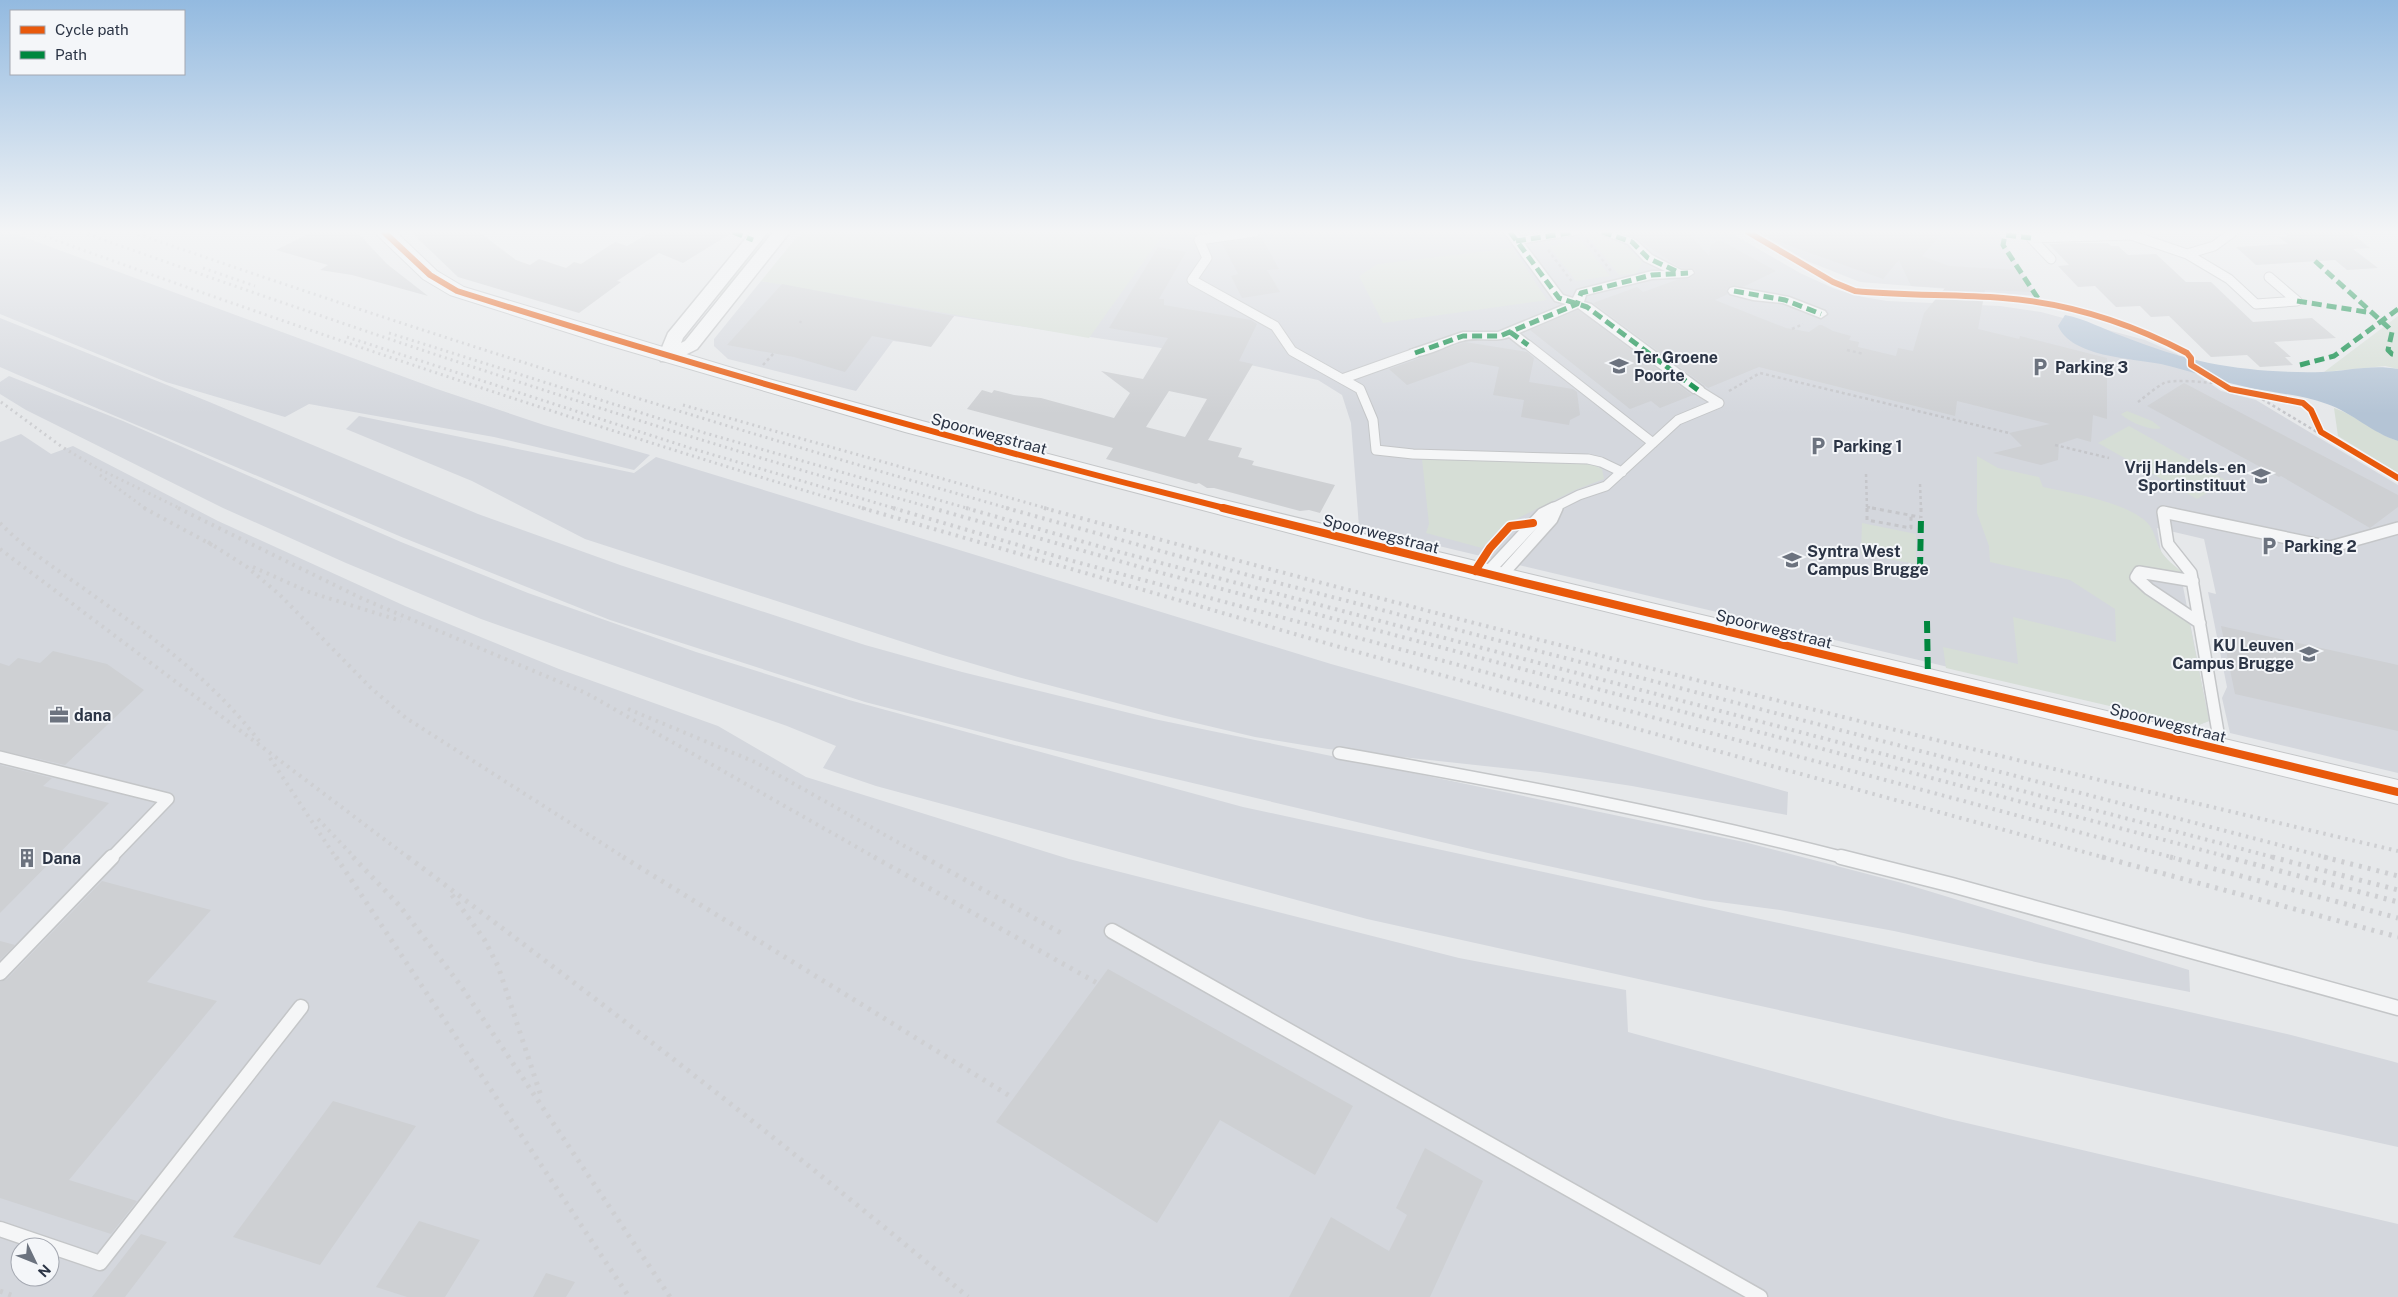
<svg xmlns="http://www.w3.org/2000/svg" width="2398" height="1297" viewBox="0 0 2398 1297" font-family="'Public Sans',sans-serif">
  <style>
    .built { fill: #d4d7dd; fill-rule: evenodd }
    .green { fill: #d6ded6 }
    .water { fill: #b4c4d5 }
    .building { fill: #ced0d3; fill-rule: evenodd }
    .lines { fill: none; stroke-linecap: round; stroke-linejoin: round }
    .service-far2-casing { stroke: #c4c6c8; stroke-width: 11 }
    .service-far1-casing { stroke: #c4c6c8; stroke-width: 14 }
    .service-casing { stroke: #c4c6c8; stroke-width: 17 }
    .pedestrian-casing { stroke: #c4c6c8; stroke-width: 3 }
    .minor-casing { stroke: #c4c6c8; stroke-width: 3 }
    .tertiary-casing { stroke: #c4c6c8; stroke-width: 2 }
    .path-far1 { stroke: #c5c6ca; stroke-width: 2.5; stroke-dasharray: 3 3; stroke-linecap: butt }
    .path { stroke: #c5c6ca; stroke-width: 3; stroke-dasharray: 4 4; stroke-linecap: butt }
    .service-far2 { stroke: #f5f6f7; stroke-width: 9 }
    .service-far1 { stroke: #f5f6f7; stroke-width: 11 }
    .service { stroke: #f5f6f7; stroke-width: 14 }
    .pedestrian { fill: #f5f6f7; fill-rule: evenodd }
    .minor { fill: #f5f6f7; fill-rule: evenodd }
    .tertiary { fill: #f5f6f7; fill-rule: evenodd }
    .rail-far2 { stroke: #cecfd2; stroke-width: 3; stroke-dasharray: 2 4; stroke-linecap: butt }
    .rail-far1 { stroke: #cecfd2; stroke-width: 4; stroke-dasharray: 2.5 5; stroke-linecap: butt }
    .rail { stroke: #cecfd2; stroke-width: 5; stroke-dasharray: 3 6; stroke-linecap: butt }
    .quiet-far1 { stroke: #00873e; stroke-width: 5; stroke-dasharray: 10 5; stroke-linecap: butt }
    .quiet { stroke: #00873e; stroke-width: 6; stroke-dasharray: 12 6; stroke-linecap: butt }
    .cycleway-far1-casing { stroke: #f4f6f9; stroke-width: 9 }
    .cycleway-casing { stroke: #f4f6f9; stroke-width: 11 }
    .cycleway-far1 { stroke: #e8590c; stroke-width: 6 }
    .cycleway { stroke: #e8590c; stroke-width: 8 }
    .labels { text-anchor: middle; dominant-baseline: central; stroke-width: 4; stroke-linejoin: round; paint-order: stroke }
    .poi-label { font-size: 16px; font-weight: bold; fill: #2b3445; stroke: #f4f6f9; text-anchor: start }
    .street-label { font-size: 16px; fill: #2b3445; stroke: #f4f6f9 }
  </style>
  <rect width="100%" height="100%" fill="#e6e8ea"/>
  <!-- built -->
  <path class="built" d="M0,232h10l427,157 107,36 106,30 -16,15 -140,-33 -185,-33 -24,13 -119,-35 -166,-68z
    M892,232h837l71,41 35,16 28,8 24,4 113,5 41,6 104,28 32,14 15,17 29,20 35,9 142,85v288l-168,-40 -8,-35 5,-11 -19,-95 8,2 -12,-55 -47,-11 4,24 20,24 28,145 -13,5 -837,-199 -8,-104 -9,-28 -24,-15 -118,-26 -246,-38 -23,30 -38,-5 -37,50 -128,-32 -14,-13v-7l47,-58 21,3z
    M1758,232h240l39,64 -177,-14 -53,-21z
    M0,318l207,83 271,113 142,51 245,80 97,27 192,47 590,123 158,41 287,87 1,22 -145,-28 -151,-33 -114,-21 -76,-10 -216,-47 -473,-112 -150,-39 -255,-82 -206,-82 -388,-164 -16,-7z
    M9,376l114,45 278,121 127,51 168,59 153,48 394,107 929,201 119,27 100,26 7,2v84l-1031,-228 -491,-133 -53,-18 13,-22 -49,-20 -306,-107 -135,-56 -123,-55 -197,-98 -26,-16v-12z
    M359,416l275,57 22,-16 675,207 457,128 -1,23 -155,-29 -92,-14 -212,-23 -73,-12 -89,-21 -148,-39 -75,-22 -358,-116 -113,-58 -126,-52z
    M21,434l30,20 22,-8 145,75 187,85 154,63 159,57 88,51 263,82 390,99 167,32 2,42 317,86 453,106v73h-2398v-855zM20,1247h30v30h-30z"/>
  <!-- green -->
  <path class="green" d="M768,232h8l-16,15 -39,48h-4z
    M805,232h358l1,1 -75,105 -328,-57 35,-43z
    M1594,233c22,5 35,12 48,30l-6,11 -17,1 -31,-39z
    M1582,241l28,35 -34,5 -27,-35z
    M1513,248l34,52 -164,23 -24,-47 19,-12z
    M2398,316v53l-13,-3 -61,6z
    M2334,408c23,7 41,26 64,33v32l-60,-37z
    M2127,411l25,10 9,7c-9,4 -34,-7 -40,-14z
    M2129,426l98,55 -30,18 -99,-56z
    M1977,456l21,12 41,9 4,10c28,6 90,16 107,39 5,7 6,17 11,25 4,8 14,15 21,21 -15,-1 -39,-9 -52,1l2,8 57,39 20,101 -13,5 -250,-58 -3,-21 75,17 -5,-47 103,25 -1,-33 -45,-29 -80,-18 -1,-16 -12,-33z
    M1422,459l169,5 11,5 2,10 -29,11 -73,36 -20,22 -56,-15 3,-9z
    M1862,523l54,11v30l-55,-10z"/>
  <!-- water -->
  <path class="water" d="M2065,315c21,4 38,14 57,21 28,11 58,21 87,27 36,7 76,10 113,9 26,-1 50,-8 76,-3v72c-26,-8 -45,-28 -71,-37 -26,-10 -58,-11 -85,-18 -28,-6 -54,-16 -81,-22 -31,-6 -89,-7 -103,-38z"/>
  <!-- building -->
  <path class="building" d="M312,232h45l30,32 41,32 -76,-21 -32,-5 8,-5 -52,-15z
    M411,232h68l37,28 14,5 9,-6 27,9 8,-6 7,2 34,-22 12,4 24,-14h82l-50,31 -24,-10 -42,28 4,1 -42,31 -121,-36z
    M1623,232h65l21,24 2,-12 9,-4 56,31 -33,16 -13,-1 -4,4 2,4 -13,6 71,28 23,4 10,-7h3l11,6 18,5 -2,4 10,2 -1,5 38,9 2,-8 15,3 11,-38 21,-25 -34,-2 -12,-26 -16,19 -123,-44 1,-3h182l-21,24 27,10 69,4 13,22 -46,-2 -7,39 41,10 1,-3 87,22v61l-14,-4 -2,27 -14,-4 -18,6 -1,16 -17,5 -48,-12 29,-7 -13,-13 41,-9 -93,-23 -2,15 -196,-49 -51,21 -115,-85 44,-16 6,5 36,-13h10l7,-6 -2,-4 -15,-2 -42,-28z
    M2283,232h67l20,16 -17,1 25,19 -31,2 -12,-10 -79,5 -20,-18 52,-3 -9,-7 9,-1z
    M1261,237l18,32 -12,1 13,22 -38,6 -11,-22 7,-2 -16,-31z
    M2073,243h35l3,3h7l10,9 28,-1 30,28h25l42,40 59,-4 24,20 -62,4 17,15h-6l8,8 -33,2 -13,-12 -36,2 -42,-41 -18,1 -11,-11 -24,1 -21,-21 -17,1 -20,-21 11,-1 -20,-21z
    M1158,247l28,5 -27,47h5v6l87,15 6,4 -18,37 14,3 -45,76 34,8 -4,9 16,4 -2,4 83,20 -15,28 -11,-3 -9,1 -86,-23h-7l-8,-5 -3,1 -90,-25 7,-11 -146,-39 15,-19 10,3 2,-3 20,5 27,3 73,20 16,-25 -29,-22 42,8 25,-41 -59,-10zM1169,391l38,8 -22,38 -39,-10z
    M782,284l73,14 99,18 -23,31 -59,-11 -27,36 -51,-15 -67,-12z
    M1578,310l114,85h1l-33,13 -9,-7 -21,8 -100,-79z
    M1465,342l62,10 7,6 -5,24 44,7 4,3 3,23 -10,5 -1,5 -48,-8 3,-17 -31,-5 6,-28 -28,-5 -64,23 -18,-16z
    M2184,383l214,112v12l-28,21 -89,-52 -2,1 -132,-71z
    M2221,626l177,39v66l-163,-37z
    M53,651l54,13 37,26 -79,75 -65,-15v-87l9,3 9,-8 22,5z
    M0,765l52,13 -9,8 66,17 -109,110z
    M102,881l109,29 -64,72 70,19 -148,179 68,21 -26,33 -111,-36v-216l7,-3z
    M0,941l15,4 -15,15z
    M1108,969l245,137 -38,69 -95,-55 -63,103 -161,-101z
    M333,1101l83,25 -96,139 -87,-28z
    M1425,1148l58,33 -53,116h-141l42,-80 58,34 18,-36 -11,-7z
    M419,1221l61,19 -35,57h-38l-31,-10z
    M141,1234l26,8 -42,55h-33z
    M546,1273l29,9 -9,15h-33z"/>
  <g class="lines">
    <!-- service-far2 casing -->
    <g class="service-far2-casing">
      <path id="service-far2" d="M1255,232l-56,8 8,18 -15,22 83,46 17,25 68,38 13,31 3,30 37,4 175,5 13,3 21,10
        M2187,254l27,-8 19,-14
        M2051,259l-20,-21 100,-3 56,19 42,25 27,25 41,-3 -28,-24
        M1528,345l125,98
        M1342,379l73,-26
        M1698,390l21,13
        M1551,509l28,-14 27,-9 72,-66 41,-17"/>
    </g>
    <!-- service-far1 casing -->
    <g class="service-far1-casing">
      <path id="service-far1" d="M1486,574l56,-60 12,-6
        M1500,577l52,-58 5,-11
        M2193,581l-54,-9 -3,5 13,12 51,34
        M2221,750l-30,-177 -23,-29 -5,-32 167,35 68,-19
        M1339,753c170,30 339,62 506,105
        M0,757l168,42 -57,59"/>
    </g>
    <!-- service casing -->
    <g class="service-casing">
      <path id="service" d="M1841,857l111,28 446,123
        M1112,931l648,366
        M0,973l112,-116
        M0,1229l100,34 201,-256"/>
    </g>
    <!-- pedestrian casing -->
    <g class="pedestrian-casing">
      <path id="pedestrian" d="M1504,232h12l4,5 31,-5h30l-6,3 -51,8 39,52 10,3 4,-8 75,-19h13l-21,-10 -16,-17 -32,-12h18l22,8 16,15 29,15h11l2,3 -6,4 -36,2 -66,16 -2,7 7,2 112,83 2,3 -2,3h-10l-115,-85 -59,25 15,12 -1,3h-10l-14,-11c-15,6 -32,-1 -47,4 -13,3 -38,18 -52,15l-1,-3 1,-3 53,-18h35l68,-28 -11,-3z
        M1734,287l55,10 36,14 2,3 -6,4 -38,-15 -30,-3 -23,-6 -2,-3 2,-3z"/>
    </g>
    <!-- minor casing -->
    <g class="minor-casing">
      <path id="minor" d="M751,232h17l-85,106 -2,5 4,-2 88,-109h17l-93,117 -24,12h-12l-3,-4 10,-24z"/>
    </g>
    <!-- tertiary casing -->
    <g class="tertiary-casing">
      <path id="tertiary" d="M374,232h22l41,39 27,16 305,92 153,42 298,78 309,75 869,206v24l-1024,-249 -469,-123 -304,-89 -151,-48 -27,-16z"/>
    </g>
    <!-- path-far1 -->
    <path class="path-far1" d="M1587,240l24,31
      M1548,250l25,33
      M800,323l1,-2
      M1792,329l11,-5
      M1847,350l17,4
      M763,365l11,-12
      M1729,391l31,-18 249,60
      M2252,393l65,39h4
      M2138,402c8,-6 17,-14 26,-19 8,-4 44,-1 55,1
      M2055,445l54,13
      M1866,474l1,35
      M1920,484l1,25
      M1867,507l12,2"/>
    <!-- path -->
    <path class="path" d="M1867,508v12l44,8v-13
      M1872,508l48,9
      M1921,508v10"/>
    <!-- service-far2 -->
    <use href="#service-far2" class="service-far2"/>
    <!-- service-far1 -->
    <use href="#service-far1" class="service-far1"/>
    <!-- service -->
    <use href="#service" class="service"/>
    <!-- pedestrian -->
    <use href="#pedestrian" class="pedestrian"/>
    <!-- minor -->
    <use href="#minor" class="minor"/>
    <!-- tertiary -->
    <use href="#tertiary" class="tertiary"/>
    <!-- rail-far2 -->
    <path class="rail-far2" d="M33,232c275,100 552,193 833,277
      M82,232c282,101 566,196 854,277
      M132,232c290,101 583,193 879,277
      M203,268l52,18
      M389,333l316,100 265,76
      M347,337l343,111 207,61
      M1,402l68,50
      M683,405l366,104
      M64,448l33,20 84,41
      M100,475l46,34"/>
    <!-- rail-far1 -->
    <path class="rail-far1" d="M144,508l70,38
      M178,508l185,91 223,94 290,165
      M862,508l474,138 770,212
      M893,508l176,52 1106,298
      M932,508l226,64 1074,286
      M966,508l146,42 1164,308
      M1006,508l223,62 1100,288
      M1044,508c449,123 901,237 1354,343
      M0,523c28,29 64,51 97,75 60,42 117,84 162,143
      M208,542l39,25 33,28 91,93 35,30 219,140
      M0,549l409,309
      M253,567l56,25 92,29
      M628,709l127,53 171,96
      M270,758l66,100
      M318,819l37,39"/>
    <!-- rail -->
    <path class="rail" d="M336,857l293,440
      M353,857l46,48 62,81 209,311
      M408,857c190,143 378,286 560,440
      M623,857l390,241
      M874,857l223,126
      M924,857l137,76
      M2102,857l296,80
      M2170,857l228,61
      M2227,857l171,45
      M2272,857l126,33
      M2324,857l74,19
      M452,895l32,44 14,27 44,133
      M0,1291l16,6"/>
    <!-- quiet-far1 -->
    <path class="quiet-far1" d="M733,232l20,8
      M1510,232l49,66 28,9 111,83
      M1602,232l30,10 16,16 30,14
      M2031,238l-26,-3 -2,10 38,58
      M1516,241l59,-9
      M2315,261l74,67 3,4 -4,18 4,4 6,1
      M1734,291l51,9 36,14
      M2297,301l76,12
      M1510,332l18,13
      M1415,353l48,-17h37l77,-32 4,-11 71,-18 36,-2
      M2300,365l34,-9 64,-47"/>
    <!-- quiet -->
    <path class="quiet" d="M1920,569l1,-51
      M1927,621l1,59"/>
    <!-- cycleway-far1 casing -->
    <g class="cycleway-far1-casing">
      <path id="cycleway-far1" d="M384,232l46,43 27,16c255,80 511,153 771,218
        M1748,232l85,50 22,9c49,5 99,3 148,7 64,5 127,25 184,55l4,5v7l39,24 73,14 8,7 10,22 77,46"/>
    </g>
    <!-- cycleway casing -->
    <g class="cycleway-casing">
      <path id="cycleway" d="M1223,508l306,76 869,208
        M1475,571l15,-23 20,-22 23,-3"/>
    </g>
    <!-- cycleway-far1 -->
    <use href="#cycleway-far1" class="cycleway-far1"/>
    <!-- cycleway -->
    <use href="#cycleway" class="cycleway"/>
  </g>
  <!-- sky -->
  <linearGradient id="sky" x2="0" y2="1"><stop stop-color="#93bae0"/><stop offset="0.56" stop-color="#f4f5f6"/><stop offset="1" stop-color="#f4f5f6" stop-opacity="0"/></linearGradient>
  <rect width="2398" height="414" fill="url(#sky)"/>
  <!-- icons -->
  <defs>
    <g id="school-bare" transform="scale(1.5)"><path d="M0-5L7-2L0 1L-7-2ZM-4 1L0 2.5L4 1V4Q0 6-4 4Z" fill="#6c737f" stroke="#f4f6f9" stroke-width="2.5" paint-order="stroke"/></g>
    <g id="parking-bare" transform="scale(1.5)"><path d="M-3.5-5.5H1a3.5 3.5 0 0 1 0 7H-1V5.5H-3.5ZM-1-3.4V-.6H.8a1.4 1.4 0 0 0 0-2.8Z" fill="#6c737f" stroke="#f4f6f9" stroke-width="2.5" paint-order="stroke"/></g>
    <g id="university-bare" transform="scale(1.5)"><path d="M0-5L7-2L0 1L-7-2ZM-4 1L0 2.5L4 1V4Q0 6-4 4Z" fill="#6c737f" stroke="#f4f6f9" stroke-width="2.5" paint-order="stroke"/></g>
    <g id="office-bare" transform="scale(1.5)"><path d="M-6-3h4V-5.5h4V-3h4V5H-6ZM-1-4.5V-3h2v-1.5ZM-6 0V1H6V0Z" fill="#6c737f" stroke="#f4f6f9" stroke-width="2.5" paint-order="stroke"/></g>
    <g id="building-bare" transform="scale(1.5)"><path d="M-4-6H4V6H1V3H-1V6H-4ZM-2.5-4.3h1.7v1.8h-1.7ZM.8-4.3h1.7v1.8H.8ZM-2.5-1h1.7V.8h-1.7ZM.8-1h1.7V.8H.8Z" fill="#6c737f" stroke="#f4f6f9" stroke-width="2.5" paint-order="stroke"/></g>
  </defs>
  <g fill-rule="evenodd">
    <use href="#school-bare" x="1619" y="366"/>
    <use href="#parking-bare" x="2040" y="367"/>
    <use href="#parking-bare" x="1818" y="446"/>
    <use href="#school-bare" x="2261" y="476"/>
    <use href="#parking-bare" x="2269" y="546"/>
    <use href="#school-bare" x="1792" y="560"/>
    <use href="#university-bare" x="2309" y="654"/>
    <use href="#office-bare" x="59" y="715"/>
    <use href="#building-bare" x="27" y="858"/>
  </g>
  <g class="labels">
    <!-- poi labels -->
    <g class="poi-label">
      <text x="1634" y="357">Ter Groene<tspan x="1634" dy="18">Poorte</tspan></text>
      <text x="2055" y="367">Parking 3</text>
      <text x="1833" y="446">Parking 1</text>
      <text x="2246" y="467" text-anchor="end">Vrij Handels- en<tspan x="2246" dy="18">Sportinstituut</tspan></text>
      <text x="2284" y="546">Parking 2</text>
      <text x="1807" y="551">Syntra West<tspan x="1807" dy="18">Campus Brugge</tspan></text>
      <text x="2294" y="645" text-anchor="end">KU Leuven<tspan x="2294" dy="18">Campus Brugge</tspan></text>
      <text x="74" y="715">dana</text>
      <text x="42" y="858">Dana</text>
    </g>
    <!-- street labels -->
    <g class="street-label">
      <text transform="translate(989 434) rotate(15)">Spoorwegstraat</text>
      <text transform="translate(1381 534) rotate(14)">Spoorwegstraat</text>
      <text transform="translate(1774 629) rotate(14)">Spoorwegstraat</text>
      <text transform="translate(2168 723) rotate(14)">Spoorwegstraat</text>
    </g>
  </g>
  <!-- legend -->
  <rect x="10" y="10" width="175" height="65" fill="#f4f6f9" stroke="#a4a8b1"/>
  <rect x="20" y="26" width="25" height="8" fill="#e8590c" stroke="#a4a8b1"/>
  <text x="55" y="35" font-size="15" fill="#2b3445">Cycle path</text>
  <rect x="20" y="51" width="25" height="8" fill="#00873e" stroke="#a4a8b1"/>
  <text x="55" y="60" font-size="15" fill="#2b3445">Path</text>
  <!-- north arrow -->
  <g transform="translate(35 1262) rotate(133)"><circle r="24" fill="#f4f6f9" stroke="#a4a8b1"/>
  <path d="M0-4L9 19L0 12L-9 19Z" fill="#6c737f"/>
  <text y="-8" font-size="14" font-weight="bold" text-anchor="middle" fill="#2b3445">N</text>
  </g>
</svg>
